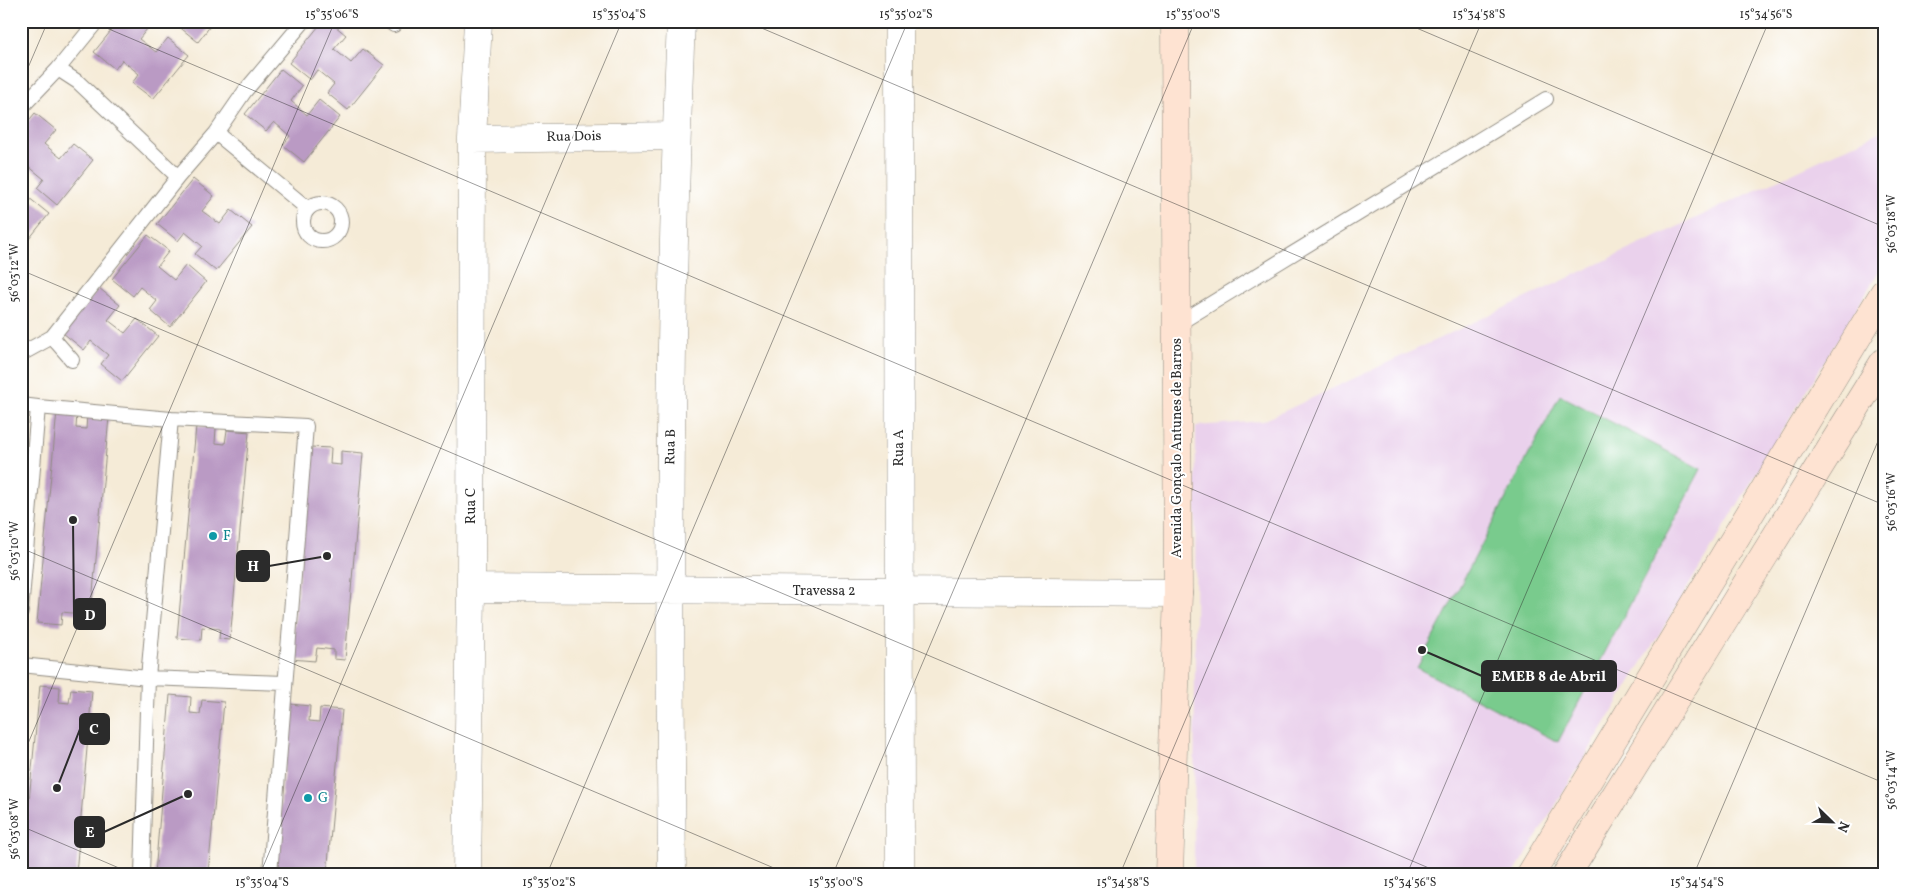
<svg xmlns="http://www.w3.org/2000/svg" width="1905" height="895" viewBox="0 0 1905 895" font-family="Vollkorn,serif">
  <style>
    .built { fill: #ead1ec }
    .green { fill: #79cb8d; stroke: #527b5c }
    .building { fill: #ba9ac4 }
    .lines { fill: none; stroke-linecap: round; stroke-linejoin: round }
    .lane-casing { stroke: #908b81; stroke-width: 16 }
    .street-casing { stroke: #908b81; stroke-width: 29 }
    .secondary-casing { stroke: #908b81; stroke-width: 29 }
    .lane { stroke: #fff; stroke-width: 14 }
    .street { stroke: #fff; stroke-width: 28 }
    .secondary { stroke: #fee3d2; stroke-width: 28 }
    .ticks { fill: none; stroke: #2b2b2b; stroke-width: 1; stroke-opacity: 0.45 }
    .culture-dot { fill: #0f9aa8; stroke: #fff; stroke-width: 2 }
    .labels { text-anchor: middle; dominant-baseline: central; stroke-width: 4; stroke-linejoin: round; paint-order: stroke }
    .street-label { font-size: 14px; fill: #2b2b2b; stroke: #fff }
    .culture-label { font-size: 14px; fill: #0d838f; stroke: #fff; text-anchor: start }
    .leader { fill: none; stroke: #2b2b2b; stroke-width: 2 }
    .callout-dot { fill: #2b2b2b; stroke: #fff; stroke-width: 2 }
    .callout { fill: #2b2b2b; stroke: #2b2b2b; stroke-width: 2 }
    .callout-label { font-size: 15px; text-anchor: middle; font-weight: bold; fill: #fff }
    .neatline { fill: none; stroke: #2b2b2b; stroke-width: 2 }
    .ticks-label { font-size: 12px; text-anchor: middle; fill: #2b2b2b }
  </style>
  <rect width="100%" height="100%" fill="#fff"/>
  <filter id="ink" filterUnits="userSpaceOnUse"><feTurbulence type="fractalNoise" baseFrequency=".02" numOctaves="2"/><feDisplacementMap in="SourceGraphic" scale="10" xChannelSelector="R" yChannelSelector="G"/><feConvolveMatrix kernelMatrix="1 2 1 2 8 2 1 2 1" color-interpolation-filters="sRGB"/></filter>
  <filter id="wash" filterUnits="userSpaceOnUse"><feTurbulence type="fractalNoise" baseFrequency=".0096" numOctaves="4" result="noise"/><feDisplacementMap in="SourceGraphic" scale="20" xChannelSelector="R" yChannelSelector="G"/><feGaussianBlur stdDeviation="1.12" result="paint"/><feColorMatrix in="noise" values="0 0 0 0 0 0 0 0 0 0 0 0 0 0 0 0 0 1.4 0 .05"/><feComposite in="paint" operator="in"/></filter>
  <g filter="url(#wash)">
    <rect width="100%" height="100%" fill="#f5ebd7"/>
    <!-- built -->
    <path class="built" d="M1884,130v133l-370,611h-320l2,-448 67,-5z"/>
    <!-- green -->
    <path class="green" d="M1560,395l141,74 -143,273 -141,-74z"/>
    <g id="blocks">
      <!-- building -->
      <path class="building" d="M119,21h29l3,3 -12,15 17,13 12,-14 21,17 -36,44 -21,-16 7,-9 -17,-14 -7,9 -21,-17z
        M180,21h34l-16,21 -21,-17z
        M323,21h6l17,14 -12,14 17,14 12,-14 21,16 -36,45 -21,-17 7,-9 -17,-14 -7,10 -21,-17z
        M281,69l21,17 -11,15 16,14 12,-15 21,17 -36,45 -21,-17 7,-9 -16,-14 -8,9 -21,-17z
        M35,113l21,17 -12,14 17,14 12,-14 20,16 -36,45 -20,-17 7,-9 -17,-14 -6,8v-43z
        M193,179l21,17 -12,15 18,13 11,-14 21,17 -36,44 -21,-17 7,-8 -17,-14 -7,9 -21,-17z
        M28,197l21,17 -28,35v-43z
        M148,235l21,16 -12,15 17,14 12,-15 20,17 -36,45 -20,-17 7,-9 -17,-14 -7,9 -21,-17z
        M99,288l21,17 -12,15 17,13 12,-14 21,17 -36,45 -21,-17 7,-9 -17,-14 -7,9 -21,-17z
        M57,411l20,2 -1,15 10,1 1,-14 22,2 -19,208 -10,-2 1,-9 -19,-2 -1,13 -24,-2z
        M196,426l20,2 -1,15 10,1 2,-14 22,2 -19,208 -11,-1 1,-10 -18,-2 -1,13 -24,-2z
        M311,447l20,1 -1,16 11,1v-14l22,2 -18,207 -11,-1v-9l-17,-2 -2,13 -24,-2z
        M40,685l20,2 -1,15 10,1 2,-14 21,2 -16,183h-54z
        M170,695l21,2 -1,16 10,1 2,-14 22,2 -16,172h-53z
        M290,704l20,2 -1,15 10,1 1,-14 22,2 -15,164h-53z"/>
    </g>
  </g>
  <g filter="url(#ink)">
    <use href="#blocks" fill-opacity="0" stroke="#908b81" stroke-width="1"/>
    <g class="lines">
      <!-- lane casing -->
      <g class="lane-casing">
        <path id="lane" d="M389,21l5,4
          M58,69l20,13 100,95 38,-44 29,-42 59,-70
          M21,108l37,-39 39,-48
          M216,133l92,76
          M303 222a19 19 0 1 1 38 0a19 19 0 1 1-38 0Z
          M1176,325l370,-226
          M52,337l20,23
          M21,354l31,-17 126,-160
          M21,405l17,2
          M21,612l17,-205 133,12
          M21,665l127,13 137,5
          M142,874l6,-196 23,-259 135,7 -36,448"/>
      </g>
      <!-- street casing -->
      <g class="street-casing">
        <path id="street" d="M899,21l1,853
          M472,139l204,-3
          M471,588l707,5
          M467,874l4,-286 1,-449 6,-118
          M672,874c-3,-284 -3,-569 9,-853"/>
      </g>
      <!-- secondary casing -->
      <g class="secondary-casing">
        <path id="secondary" d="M1169,874l9,-281 -3,-572
          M1531,874l353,-581
          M1567,874l317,-512"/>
      </g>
      <!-- lane -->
      <use href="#lane" class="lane"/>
      <!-- street -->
      <use href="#street" class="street"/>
      <!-- secondary -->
      <use href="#secondary" class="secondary"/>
    </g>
  </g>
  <!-- ticks -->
  <path class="ticks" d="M90,21l1794,762M745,21l1139,484M1400,21l484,206M21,84l27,-63M21,270l1422,604M21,548l767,326M21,760l314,-739M21,826l112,48M260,874l362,-853M547,874l361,-853M833,874l362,-853M1120,874l362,-853M1407,874l362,-853M1694,874l190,-447"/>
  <!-- markers -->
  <g class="culture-dot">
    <circle cx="213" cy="536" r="5"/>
    <circle cx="308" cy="798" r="5"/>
  </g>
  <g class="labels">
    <!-- street labels -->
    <g class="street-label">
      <text transform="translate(574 137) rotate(-1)">Rua Dois</text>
      <text transform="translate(671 447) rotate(-89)">Rua B</text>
      <text transform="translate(899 448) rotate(-90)">Rua A</text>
      <text transform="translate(1177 448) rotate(-90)">Avenida Gonçalo Antunes de Barros</text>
      <text transform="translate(471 506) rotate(-90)">Rua C</text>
      <text x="824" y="591">Travessa 2</text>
    </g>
    <!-- culture labels -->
    <g class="culture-label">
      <text x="223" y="536">F</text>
      <text x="318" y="798">G</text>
    </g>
  </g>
  <!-- callouts -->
  <path class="leader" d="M327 556L269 566M73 520L74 614M1422 650L1482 676M57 788L80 729M188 794L104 832"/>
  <g class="callout-dot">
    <circle cx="327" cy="556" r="5"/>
    <circle cx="73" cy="520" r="5"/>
    <circle cx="1422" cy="650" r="5"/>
    <circle cx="57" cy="788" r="5"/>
    <circle cx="188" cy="794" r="5"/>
  </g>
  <g class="callout">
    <rect x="237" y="551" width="32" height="30" rx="5"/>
    <rect x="74" y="599" width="31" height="30" rx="5"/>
    <rect x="1482" y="661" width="134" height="30" rx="5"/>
    <rect x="80" y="714" width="29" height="30" rx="5"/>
    <rect x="75" y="817" width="29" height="30" rx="5"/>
  </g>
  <g class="callout-label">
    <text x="253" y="571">H</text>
    <text x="90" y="620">D</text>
    <text x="1549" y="681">EMEB 8 de Abril</text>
    <text x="94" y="734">C</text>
    <text x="90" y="837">E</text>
  </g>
  <!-- margin -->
  <rect width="1905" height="895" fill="none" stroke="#fff" stroke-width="55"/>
  <!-- north arrow -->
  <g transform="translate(1832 822) rotate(113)" stroke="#ffffff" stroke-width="4" paint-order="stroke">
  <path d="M0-4L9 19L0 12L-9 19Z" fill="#2b2b2b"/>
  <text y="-8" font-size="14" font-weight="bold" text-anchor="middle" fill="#2b2b2b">N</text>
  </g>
  <rect x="28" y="28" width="1850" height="840" class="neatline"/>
  <g class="ticks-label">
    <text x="332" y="18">15°35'06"S</text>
    <text x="619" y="18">15°35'04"S</text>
    <text x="906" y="18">15°35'02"S</text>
    <text x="1193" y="18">15°35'00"S</text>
    <text x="1479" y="18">15°34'58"S</text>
    <text x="1766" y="18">15°34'56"S</text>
    <text transform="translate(1891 224) rotate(-90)" y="4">56°03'18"W</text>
    <text transform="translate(14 273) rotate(-90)" y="4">56°03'12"W</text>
    <text transform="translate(1891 502) rotate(-90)" y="4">56°03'16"W</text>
    <text transform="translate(14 551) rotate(-90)" y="4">56°03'10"W</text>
    <text transform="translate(1891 780) rotate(-90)" y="4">56°03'14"W</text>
    <text transform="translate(14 829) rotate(-90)" y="4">56°03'08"W</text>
    <text x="262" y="886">15°35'04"S</text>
    <text x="549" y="886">15°35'02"S</text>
    <text x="836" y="886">15°35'00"S</text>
    <text x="1123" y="886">15°34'58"S</text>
    <text x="1410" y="886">15°34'56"S</text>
    <text x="1697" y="886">15°34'54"S</text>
  </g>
</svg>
